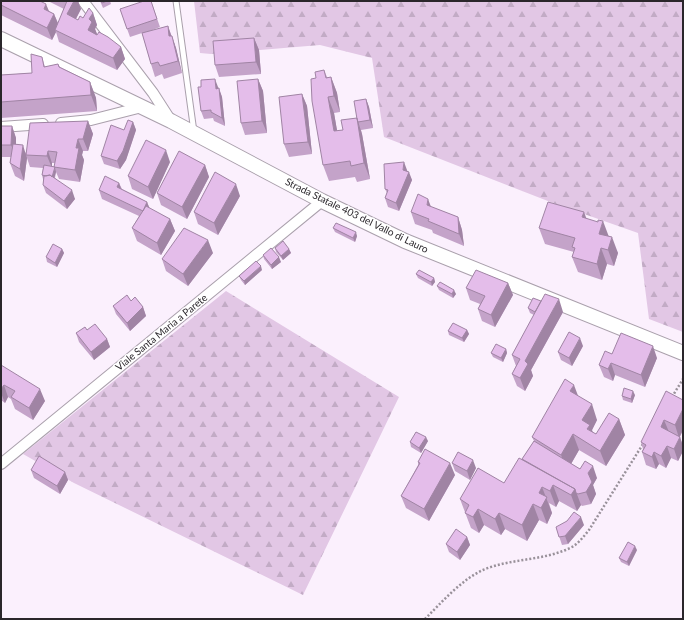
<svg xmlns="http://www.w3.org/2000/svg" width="684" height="620" viewBox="0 0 684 620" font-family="Lato,sans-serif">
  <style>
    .forest { fill: url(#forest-firs) }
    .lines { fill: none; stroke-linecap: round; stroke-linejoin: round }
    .service-casing { stroke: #aaa0ac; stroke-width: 7 }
    .minor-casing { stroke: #aaa0ac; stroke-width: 12 }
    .secondary-casing { stroke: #aaa0ac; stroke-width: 16 }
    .path { stroke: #99919a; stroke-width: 2.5; stroke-dasharray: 2 2; stroke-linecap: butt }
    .service { stroke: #fff; stroke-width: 5 }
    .minor { stroke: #fff; stroke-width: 10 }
    .secondary { stroke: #fff; stroke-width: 14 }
    .wall { fill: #c4a3c9; fill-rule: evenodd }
    .shaded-wall { fill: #a084a4 }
    .building { fill: #e4bdea; stroke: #a084a4 }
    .labels { text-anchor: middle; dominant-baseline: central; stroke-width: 3; stroke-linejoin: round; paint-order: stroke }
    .street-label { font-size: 10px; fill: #2a262b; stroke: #fff }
  </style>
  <defs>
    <pattern id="forest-firs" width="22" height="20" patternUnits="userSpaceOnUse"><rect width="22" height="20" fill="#e2c7e5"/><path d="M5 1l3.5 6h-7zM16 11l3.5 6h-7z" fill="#c2abc5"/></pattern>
  </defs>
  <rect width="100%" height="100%" fill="#fbf0fd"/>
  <!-- forest -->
  <path class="forest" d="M194,1h489v331l-34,-13 -11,-86 -85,-30 -169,-66 -12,-79 -52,-13 -109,9 -11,-1z
    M226,291l173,106 -96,198 -229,-112 -51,-29z"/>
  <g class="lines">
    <!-- service casing -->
    <g class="service-casing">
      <path id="service" d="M176,1l18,131"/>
    </g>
    <!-- minor casing -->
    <g class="minor-casing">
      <path id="minor" d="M83,1l70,92 18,28
        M61,123l30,-3 51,-13
        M1,127l42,-3
        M1,464l321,-263"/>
    </g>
    <!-- secondary casing -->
    <g class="secondary-casing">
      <path id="secondary" d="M1,39l170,82 151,80 83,40 278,112"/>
    </g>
    <!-- path -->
    <path class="path" d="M672,397l11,-18
      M425,619c17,-17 36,-39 58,-49 28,-12 62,-9 89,-23 7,-4 12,-11 17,-17l54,-86"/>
    <!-- service -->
    <use href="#service" class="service"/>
    <!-- minor -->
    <use href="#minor" class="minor"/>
    <!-- secondary -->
    <use href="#secondary" class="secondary"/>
  </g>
  <!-- wall -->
  <path class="wall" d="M1,1l48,10 5,3 4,9 6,-14 -16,-8h30l3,8 -5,10 2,1 5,-2 10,-5 4,12 -2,4 2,5 24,13 4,12 -8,11 -58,-28 -3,-10 -4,8 -51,-25z
    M100,1h10l1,3 -8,4z
    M151,1l9,26 -10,4 18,-5 8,22 6,25 -18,6 -2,-5 -7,3 -4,-13 -9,-31 -12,4 -10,-28z
    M254,38l5,12 2,24 -42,3 -4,-12z
    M42,57l3,10 13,-3 2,3 30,15 6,16 1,13 -96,7v-43l31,-2z
    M324,70l3,7h4l6,16 3,19 -6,1 3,18 6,-1 14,-12 9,-19 3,8 4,21 -12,2 1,4 8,45 -13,3 -2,-5 -26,4 -6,-16 -7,-87z
    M258,79l5,12 4,42 -22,2 -4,-12z
    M218,87l4,10 3,29 -11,-5 -1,-3 -9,1 -3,-8z
    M302,94l5,12 5,48 -23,3 -5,-13z
    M88,121l5,13 -5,17h-5l-1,4 2,5 -4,22 -21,-3 -3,-7 -1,6 20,21 -8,10 -21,-16 -3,-8v-6l-1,-4 1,-7 -13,-1 -3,-9 -3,23 -9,-5 -5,-13 1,-6h-10v-31h11l4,12v6l10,9zM52,163h3l-1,4h-2z
    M133,122l3,8 -10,30 -6,9 -16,-5 -3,-8z
    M170,162l-17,37 -21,-10 -4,-13z
    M205,165l4,12 -22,42 -26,-14 -4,-12z
    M407,170l5,10 -13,31 -11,-4 -3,-9 2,-5 -2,-4z
    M119,183l3,6 25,13 3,7 20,10 5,12 -14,24 -24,-14 -5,-13 7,-12 -37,-17 -3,-9z
    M240,196l-22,39 -20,-11 -4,-12z
    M431,207l27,10 4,13 2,16 -31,-13 -1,-3 -17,-6 -4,-12z
    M586,218l22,18 10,17 -4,13 -7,-2 -5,16 -24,-8 -6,-15 2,-5 -29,-8 -6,-16z
    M333,228l24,8 -2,6 -20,-10z
    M275,248l14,1 2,4 -8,7 -7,-8z
    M62,249l2,4 -7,14 -10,-5 -1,-5z
    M213,253l-25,33 -22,-15 -4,-12z
    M263,255l18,7 -9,7 -8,-10z
    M262,270l-17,15 -4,-5 -2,-4z
    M416,274l18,4 1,4 -3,4 -14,-8z
    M508,283l5,12 -18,32 -13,-6 -4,-12 2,-5 -10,-4 -4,-12z
    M437,286l19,8 -3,4 -14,-8z
    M131,301l12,6 3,9 -16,15 -14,-17 -3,-8z
    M528,308l35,4 -32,58 2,6 -8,15 -8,-5 -5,-12 4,-8 -4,-11 22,-40 -4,-2z
    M87,330l20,9 3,8 -16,13 -15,-18 -3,-9z
    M467,330l2,4 -5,8 -15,-7 -1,-4z
    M583,346l-11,20 -11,-6 -3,-8z
    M506,349l1,4 -4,9 -10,-5 -2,-4z
    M612,354l45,4 -12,29 -30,-12 -2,6 -9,-4 -5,-12z
    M1,365l44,36 -12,19 -18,-11 -4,-10 -3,-2 -3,6 -4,-3z
    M635,395l-3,8 -9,-3 -1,-4z
    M578,396l19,24 -5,10v2l4,2 23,-15 6,16 -19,31 -27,-16 -8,14 9,5 17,9 -4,7 3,9 -5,10 -9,2 -1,-1 -4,6 -18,-10 -3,6 -7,-4 3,10 -5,11 -8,-4 -12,21 -22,-12 -4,6 -17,-10 -5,8 -8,-5 -11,-29 44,-16 18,-24 12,-18 -2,-4z
    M683,400v30l-3,7 3,9v5l-5,10 -7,-3 -5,10 -7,-4 -3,5 -10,-4 -4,-13 1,-3 -2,-7z
    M428,441l-7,12 -10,-6 -1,-5z
    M418,462l37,13 -26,46 -23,-13 -5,-12 17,-31z
    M452,463l24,5 -6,12 -15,-9z
    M31,470l34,2 3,8 -8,14 -26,-16z
    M584,525l-16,19 -6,1 -6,-18z
    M467,537l3,8 -10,15 -11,-8 -3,-8z
    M637,550l-8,16 -8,-4 -2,-4z"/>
  <!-- shaded-wall -->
  <path class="shaded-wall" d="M74,1h4l3,8 -9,17 -5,-12z
    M46,4l5,12 -7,-7z
    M93,13l4,12 -2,4 2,5 -4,8 -5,-12 1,-11z
    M54,14l5,12 -4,4 1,2 -4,8 -5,-12z
    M168,26l4,12 -3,-2z
    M172,36l4,12 6,25 -4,-12z
    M254,38l5,12 2,24 -5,-12z
    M121,47l4,12 -8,11 -4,-12z
    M331,77l6,16 3,19 -6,-16z
    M215,79l3,8 1,10 -3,-8z
    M258,79l5,12 4,42 -5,-12z
    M90,82l6,16 1,13 -6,-16z
    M219,88l3,9 3,29 -3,-8z
    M302,94l5,12 5,48 -4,-12z
    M328,97l6,16 6,34 -6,-16z
    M366,99l3,8 4,21 -3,-8z
    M357,118l5,16 8,45 -6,-16z
    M88,121l5,13 -5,17 -5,-12z
    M133,122l3,8 -10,30 -6,9 -3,-8z
    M12,126l4,12v19l-5,-12z
    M78,139l5,12 -1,4 2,5 -4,22 -5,-12 1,-22z
    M23,145l3,10 1,3 -3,23 -4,-12z
    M166,150l4,12 -17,37 -5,-12z
    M48,151l4,12v5l-5,-12z
    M404,162l3,8 -1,8 3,-6 3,8 -13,31 -3,-8 7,-33z
    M205,165l4,12 -22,42 -5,-12z
    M55,168l1,4 -3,10 -1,-4z
    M119,183l3,8 -5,-4z
    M236,184l4,12 -22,39 -4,-12z
    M72,190l3,9 -8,10 -3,-8z
    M428,199l5,13 -6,-7z
    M147,202l3,8 -7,1z
    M584,212l6,16 -8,-11z
    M458,217l4,13 2,16 -5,-12z
    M170,219l5,12 -14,24 -4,-12z
    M603,221l6,16 -10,-3z
    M356,232l1,4 -2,6 -2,-4z
    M612,237l6,16 -4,13 -6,-16z
    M208,240l5,13 -25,33 -5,-12z
    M601,248l6,16 -5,16 -5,-16z
    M62,249l2,4 -7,14 -2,-4z
    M289,249l2,4 -8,7 -2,-4z
    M279,257l2,5 -9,7 -1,-4z
    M261,266l1,4 -17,15 -1,-4z
    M434,278l1,4 -3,4 -1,-4z
    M508,283l5,12 -18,32 -4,-12z
    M454,290l2,4 -3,4 -1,-4z
    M559,299l4,13 -32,58 2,6 -8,15 -5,-13 5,-17z
    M143,307l3,9 -16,15 -3,-8z
    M467,330l2,4 -5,8 -2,-4z
    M580,338l3,8 -11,20 -3,-8z
    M107,339l3,8 -16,13 -3,-8z
    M653,346l4,12 -12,29 -4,-12z
    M506,349l1,4 -4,9 -2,-4z
    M611,363l4,12 -2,6 -5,-12z
    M4,385l4,12 -3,6 -4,-10v-4z
    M574,385l6,16 -10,-10z
    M40,389l5,12 -12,19 -4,-12z
    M633,391l2,4 -3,8 -1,-4z
    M592,404l5,16 -5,10 4,10 -14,-20z
    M683,409v21l-4,8 -4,-13z
    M619,419l6,16 -19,31 -6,-15z
    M664,420l5,12 -8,-5z
    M573,434l6,16 -12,21 -6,-16z
    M426,437l2,4 -7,12 -2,-5z
    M680,437l3,9v5l-5,10 -4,-12z
    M667,446l4,12 -5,10 -5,-12z
    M654,452l5,12 -3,5 -4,-12z
    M473,460l3,8 -6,12 -3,-9z
    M450,463l5,12 -26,46 -5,-12z
    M593,466l4,12 -4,7 -5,-12z
    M65,472l3,8 -8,14 -3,-8z
    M592,482l4,12 -5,10 -5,-12z
    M553,485l6,16 -3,6 -6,-16z
    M542,487l10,26 -5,11 -6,-16 -2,-15z
    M575,489l6,16 -4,6 -6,-16z
    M533,504l6,16 -12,21 -5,-16z
    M478,509l6,16 -5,8 -6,-16z
    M499,513l6,16 -4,6 -6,-16z
    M581,517l3,8 -16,19 -3,-8z
    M467,537l3,8 -10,15 -3,-8z
    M635,546l2,4 -8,16 -2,-4z"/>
  <!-- building -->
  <path class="building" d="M1,1h39l6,3 -2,5 10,5 -7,14 -46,-23z
    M67,1h7l-7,13 11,6 2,-4 3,2 6,-10 4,5 -4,6 3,3 -4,8 9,5 2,-3 9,5 13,10 -8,11 -58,-28z
    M101,1h6l-5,2z
    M144,1h7l6,18 -30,10 -7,-20z
    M168,26l1,10h3l6,25 -18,5 -2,-4 -7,2 -9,-31z
    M254,38l2,24 -41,3 -2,-24z
    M31,54l11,3 2,10 14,-3 1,3 31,15 1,13 -90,7v-27l31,-2z
    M324,70l2,8 5,-1 3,19 -6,1 6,34 9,-1 -2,-10 16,-2 7,45 -13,3 -1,-5 -27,4 -11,-64 -1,-22 5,-1 -1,-6z
    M215,79l1,10 3,-1 3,30 -11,-6v-2l-10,1 -3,-24h3v-7z
    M258,79l4,42 -21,2 -4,-42z
    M302,94l6,48 -24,2 -5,-47z
    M366,99l4,21 -12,2 -1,-3 -3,-18z
    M128,120l5,2 -10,29 -6,10 -16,-5 10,-31 13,5z
    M88,121l-5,18h-5l-2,9h3l-4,22 -21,-3 3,-15 -9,-1 -1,5 -21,-1 4,-32z
    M1,126h11l-1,19h-10z
    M146,140l20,10 -18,37 -20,-11z
    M13,144l10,1 -3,24 -10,-6z
    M179,151l26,14 -23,42 -25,-14z
    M404,162l-1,8 6,2 -13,31 -11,-5 3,-8 -3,-1 -1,-25z
    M44,165l11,2 -3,10 -2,-2 -4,1 -4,-1z
    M215,172l21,12 -22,39 -20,-11z
    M50,175l22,15 -8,11 -21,-16 1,-9z
    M105,176l14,7 -2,4 30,15 -4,9 -44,-21z
    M418,194l10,5 -1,6 31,12 1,17 -31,-13 1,-2 -18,-7z
    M548,202l36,10 -2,5 16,5v-2l5,1 -4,13 13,3 -4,13 -7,-2 -4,16 -25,-7 3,-9 -3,-1 3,-9 -36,-10z
    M146,206l24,13 -13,24 -25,-15z
    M336,223l20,9 -3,6 -20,-10z
    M184,228l24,12 -25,34 -21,-15z
    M283,241l6,8 -8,7 -6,-8z
    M53,244l9,5 -7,14 -9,-6z
    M271,248l8,9 -8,8 -8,-10z
    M256,261l5,5 -17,15 -5,-5z
    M419,270l15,8 -3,4 -15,-8z
    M476,270l32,13 -17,32 -13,-6 7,-13 -19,-8z
    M440,282l14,8 -2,4 -15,-8z
    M545,294l14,5 -34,62 3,3 -8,14 -8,-4 8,-15 -8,-4z
    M127,295l4,6 4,-4 8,10 -16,16 -14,-17z
    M533,298l8,3 -6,11 -7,-4z
    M453,323l14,7 -5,8 -14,-7z
    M95,324l12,15 -16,13 -15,-19 9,-6 2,3z
    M569,332l11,6 -11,20 -11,-6z
    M621,333l32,13 -12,29 -30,-12 -3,6 -9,-4 6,-14 7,3z
    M496,344l10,5 -5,9 -10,-5z
    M1,365l39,24 -11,19 -18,-11 4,-6 -11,-6 -3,4z
    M565,379l9,6 -4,6 22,13 -10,16 8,5 -3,4 9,5 13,-21 10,6 -19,32 -27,-17 -12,21 -29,-18z
    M624,388l9,3 -2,8 -9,-3z
    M666,391l17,9v9l-8,16 -11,-5 -3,7 19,10 -6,12 -7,-3 -6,10 -7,-4 -2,5 -10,-5 4,-7 -5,-3z
    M416,432l10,5 -7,11 -9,-6z
    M534,441l46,28 5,-8 8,5 -5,7 4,9 -6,10 -8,2 -2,-1 -1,-4 -53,-30z
    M425,449l25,14 -26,46 -23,-13 19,-33 -2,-1z
    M458,452l15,8 -6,11 -15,-8z
    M39,456l26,16 -8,14 -26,-16z
    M519,458l56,31 -4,6 -18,-10 -3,6 -8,-4 -3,6 8,4 -6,11 -8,-4 -11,21 -23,-12 -4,6 -17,-10 -5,8 -8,-4 4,-8 -9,-6 18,-31 26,15z
    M574,512l7,5 -16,19 -6,1 -3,-10 11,-6z
    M456,529l11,8 -10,15 -11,-8z
    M628,542l7,4 -8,16 -8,-4z"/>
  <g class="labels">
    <!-- street labels -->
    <g class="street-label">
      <text transform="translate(357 215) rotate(26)">Strada Statale 403 del Vallo di Lauro</text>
      <text transform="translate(161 332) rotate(-39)">Viale Santa Maria a Parete</text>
    </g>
  </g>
  <!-- border -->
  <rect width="684" height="620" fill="none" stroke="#2a262b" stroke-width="4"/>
</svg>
